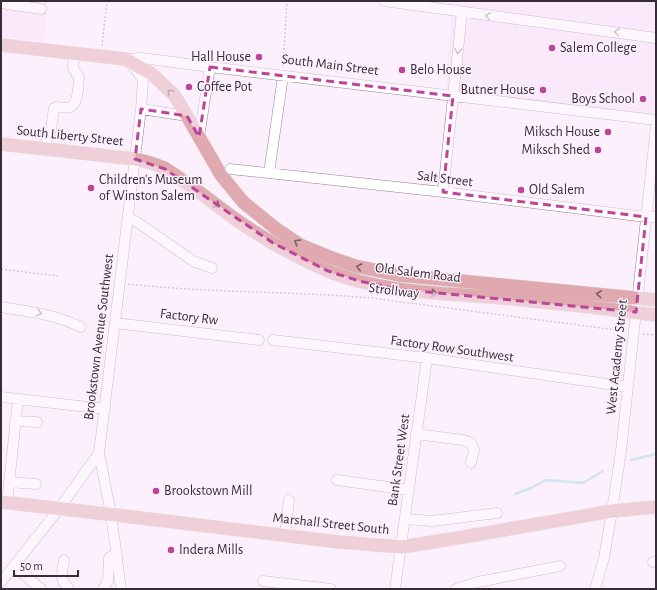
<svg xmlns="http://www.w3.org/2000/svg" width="657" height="590" viewBox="0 0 657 590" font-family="'Alegreya Sans',sans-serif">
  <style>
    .built { fill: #f9dffb }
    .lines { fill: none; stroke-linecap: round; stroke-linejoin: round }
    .stream { stroke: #a0d6de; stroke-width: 2.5 }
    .minor-casing { stroke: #957e98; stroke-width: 11 }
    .major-casing { stroke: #d7d5d7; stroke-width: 14 }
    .path { stroke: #a197a2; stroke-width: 1.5; stroke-dasharray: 2 2; stroke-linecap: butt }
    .minor { stroke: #fff; stroke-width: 10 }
    .major { stroke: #e0a8af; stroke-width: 13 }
    .oneway { stroke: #9b969c }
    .oneway2 { stroke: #7b5e68 }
    .marked { fill: none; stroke: #bd4599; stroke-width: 3; stroke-dasharray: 8 5; stroke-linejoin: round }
    .poi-dot { fill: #bd4599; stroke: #fbf0fc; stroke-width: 1.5 }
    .labels { text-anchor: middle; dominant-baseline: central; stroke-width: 3; stroke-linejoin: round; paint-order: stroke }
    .poi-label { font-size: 14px; fill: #372d38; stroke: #fbf0fc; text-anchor: start }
    .street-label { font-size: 14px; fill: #372d38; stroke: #fbf0fc }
  </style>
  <rect width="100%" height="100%" fill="#fbf0fc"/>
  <!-- built -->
  <path class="built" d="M1,1h47l-4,41 -43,-5z
    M414,1h242v114l-210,-24 6,-85z"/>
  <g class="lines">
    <!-- stream -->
    <path class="stream" d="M631,460l25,-6
      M515,494l16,-6 15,-8 37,3 20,-12"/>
    <!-- minor casing -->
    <g class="minor-casing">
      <path id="minor" d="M384,1l272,37
        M1,3l40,6
        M125,59l17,-1 68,9 446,53
        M141,109l46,7
        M199,137l11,-70
        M46,149l1,-10 4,-9 3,-22 3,-1c3,0 9,2 13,0 9,-3 8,-22 9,-30 -8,-9 -6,-12 -5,-24
        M230,169l213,23 203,25h10
        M269,173l14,-97
        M443,192l19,-180
        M128,217l12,7 53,37 19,7
        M1,307c27,4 55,8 80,20
        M115,323l144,17
        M273,340l154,18 201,29
        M1,397l104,12
        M15,421l22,1
        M416,434l47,6 8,3 3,7 -3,13
        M99,453l12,61 10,75
        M337,480l72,10
        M9,482l27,2
        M7,503l11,-104
        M405,519l27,2 65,-8
        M285,535l4,-35
        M64,560c-2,14 -5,19 5,29
        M653,562h3
        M14,566l27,23
        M263,581l68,8
        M1,582l58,-73 40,-56 42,-344 2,-29 -7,-10 -5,-6
        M103,589l5,-8 1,-23 1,-1 7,-1
        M395,589l32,-231
        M456,589l22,-7 82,-16
        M595,589l9,-31 8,-47 9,-60 35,-325"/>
    </g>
    <!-- major casing -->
    <g class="major-casing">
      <path id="major" d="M1,45l124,14 27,15 23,22 12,20 34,59 22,27 32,26 25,17 32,13 23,8 44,9 257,25
        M1,144l134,15c10,2 20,5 29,9 6,3 12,8 18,12 18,12 35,26 53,39 29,20 60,38 93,52 51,21 108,22 163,26 55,5 110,11 165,18
        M1,502l115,13 223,27 63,5 73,-12 137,-24 44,-4"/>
    </g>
    <!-- path -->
    <path class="path" d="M102,46l5,-45
      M283,66l4,-65
      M1,269l57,7
      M105,282h5
      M128,284c81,9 162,7 243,14l254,33
      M643,334l13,1"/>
    <!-- minor -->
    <use href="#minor" class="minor"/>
    <!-- major -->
    <use href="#major" class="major"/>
  </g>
  <!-- one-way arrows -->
  <defs><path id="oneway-chevron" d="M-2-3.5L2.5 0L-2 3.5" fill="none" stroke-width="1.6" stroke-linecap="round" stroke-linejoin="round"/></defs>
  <g class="oneway">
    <use href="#oneway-chevron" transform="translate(488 16) rotate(-173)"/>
    <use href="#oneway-chevron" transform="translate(617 32) rotate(-172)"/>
    <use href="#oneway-chevron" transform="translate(458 51) rotate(96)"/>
    <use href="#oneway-chevron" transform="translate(39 313) rotate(15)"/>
  </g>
  <g class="oneway2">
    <use href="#oneway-chevron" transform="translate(170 92) rotate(-134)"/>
    <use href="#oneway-chevron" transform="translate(217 205) rotate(37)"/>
    <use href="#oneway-chevron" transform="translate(297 242) rotate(-149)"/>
    <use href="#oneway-chevron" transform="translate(359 267) rotate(-167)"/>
    <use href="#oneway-chevron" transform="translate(434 293) rotate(5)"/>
    <use href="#oneway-chevron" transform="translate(599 294) rotate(-174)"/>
  </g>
  <!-- marked area -->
  <path d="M0 0H657V590H0ZM210,67l243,29 -10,96 203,25 -10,95 -238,-23 -39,-8 -31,-10 -55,-28 -108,-74 -30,-10 6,-50 46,7 12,21z" fill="#fbf0fc" fill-opacity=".55" fill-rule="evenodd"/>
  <path class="marked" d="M210,67l243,29 -10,96 203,25 -10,95 -238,-23 -39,-8 -31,-10 -55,-28 -108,-74 -30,-10 6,-50 46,7 12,21z"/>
  <!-- markers -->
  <g class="poi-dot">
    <circle cx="552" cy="48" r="4"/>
    <circle cx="259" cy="57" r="4"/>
    <circle cx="402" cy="70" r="4"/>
    <circle cx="189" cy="87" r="4"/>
    <circle cx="543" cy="90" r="4"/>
    <circle cx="643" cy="99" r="4"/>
    <circle cx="608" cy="132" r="4"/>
    <circle cx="598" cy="150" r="4"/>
    <circle cx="91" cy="188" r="4"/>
    <circle cx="521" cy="190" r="4"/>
    <circle cx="156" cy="491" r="4"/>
    <circle cx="171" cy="550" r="4"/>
  </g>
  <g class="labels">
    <!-- poi labels -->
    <g class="poi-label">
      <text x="560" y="48">Salem College</text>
      <text x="251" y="57" text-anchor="end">Hall House</text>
      <text x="410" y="70">Belo House</text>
      <text x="197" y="87">Coffee Pot</text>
      <text x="535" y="90" text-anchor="end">Butner House</text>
      <text x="635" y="99" text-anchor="end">Boys School</text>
      <text x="600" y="132" text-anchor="end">Miksch House</text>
      <text x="590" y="150" text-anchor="end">Miksch Shed</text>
      <text x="99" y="180">Children's Museum<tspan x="99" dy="16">of Winston Salem</tspan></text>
      <text x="529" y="190">Old Salem</text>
      <text x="164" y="491">Brookstown Mill</text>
      <text x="179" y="550">Indera Mills</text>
    </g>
    <!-- street labels -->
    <g class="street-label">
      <text transform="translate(330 65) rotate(7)">South Main Street</text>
      <text transform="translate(70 136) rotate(6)">South Liberty Street</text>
      <text transform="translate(445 179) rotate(7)">Salt Street</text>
      <text transform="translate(418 273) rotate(7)">Old Salem Road</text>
      <text transform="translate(394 291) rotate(7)">Strollway</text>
      <text transform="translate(189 317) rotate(7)">Factory Rw</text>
      <text transform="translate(99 337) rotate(-83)">Brookstown Avenue Southwest</text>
      <text transform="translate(452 349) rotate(8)">Factory Row Southwest</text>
      <text transform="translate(617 357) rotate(-84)">West Academy Street</text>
      <text transform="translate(399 460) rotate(-82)">Bank Street West</text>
      <text transform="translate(331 524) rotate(6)">Marshall Street South</text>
    </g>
  </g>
  <!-- border -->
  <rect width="657" height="590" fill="none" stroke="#372d38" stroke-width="4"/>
  <!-- scale -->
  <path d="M14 570v6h64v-6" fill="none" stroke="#372d38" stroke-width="2"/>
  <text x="20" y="570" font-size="12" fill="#372d38" stroke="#fbf0fc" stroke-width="3" paint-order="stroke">50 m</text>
</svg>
